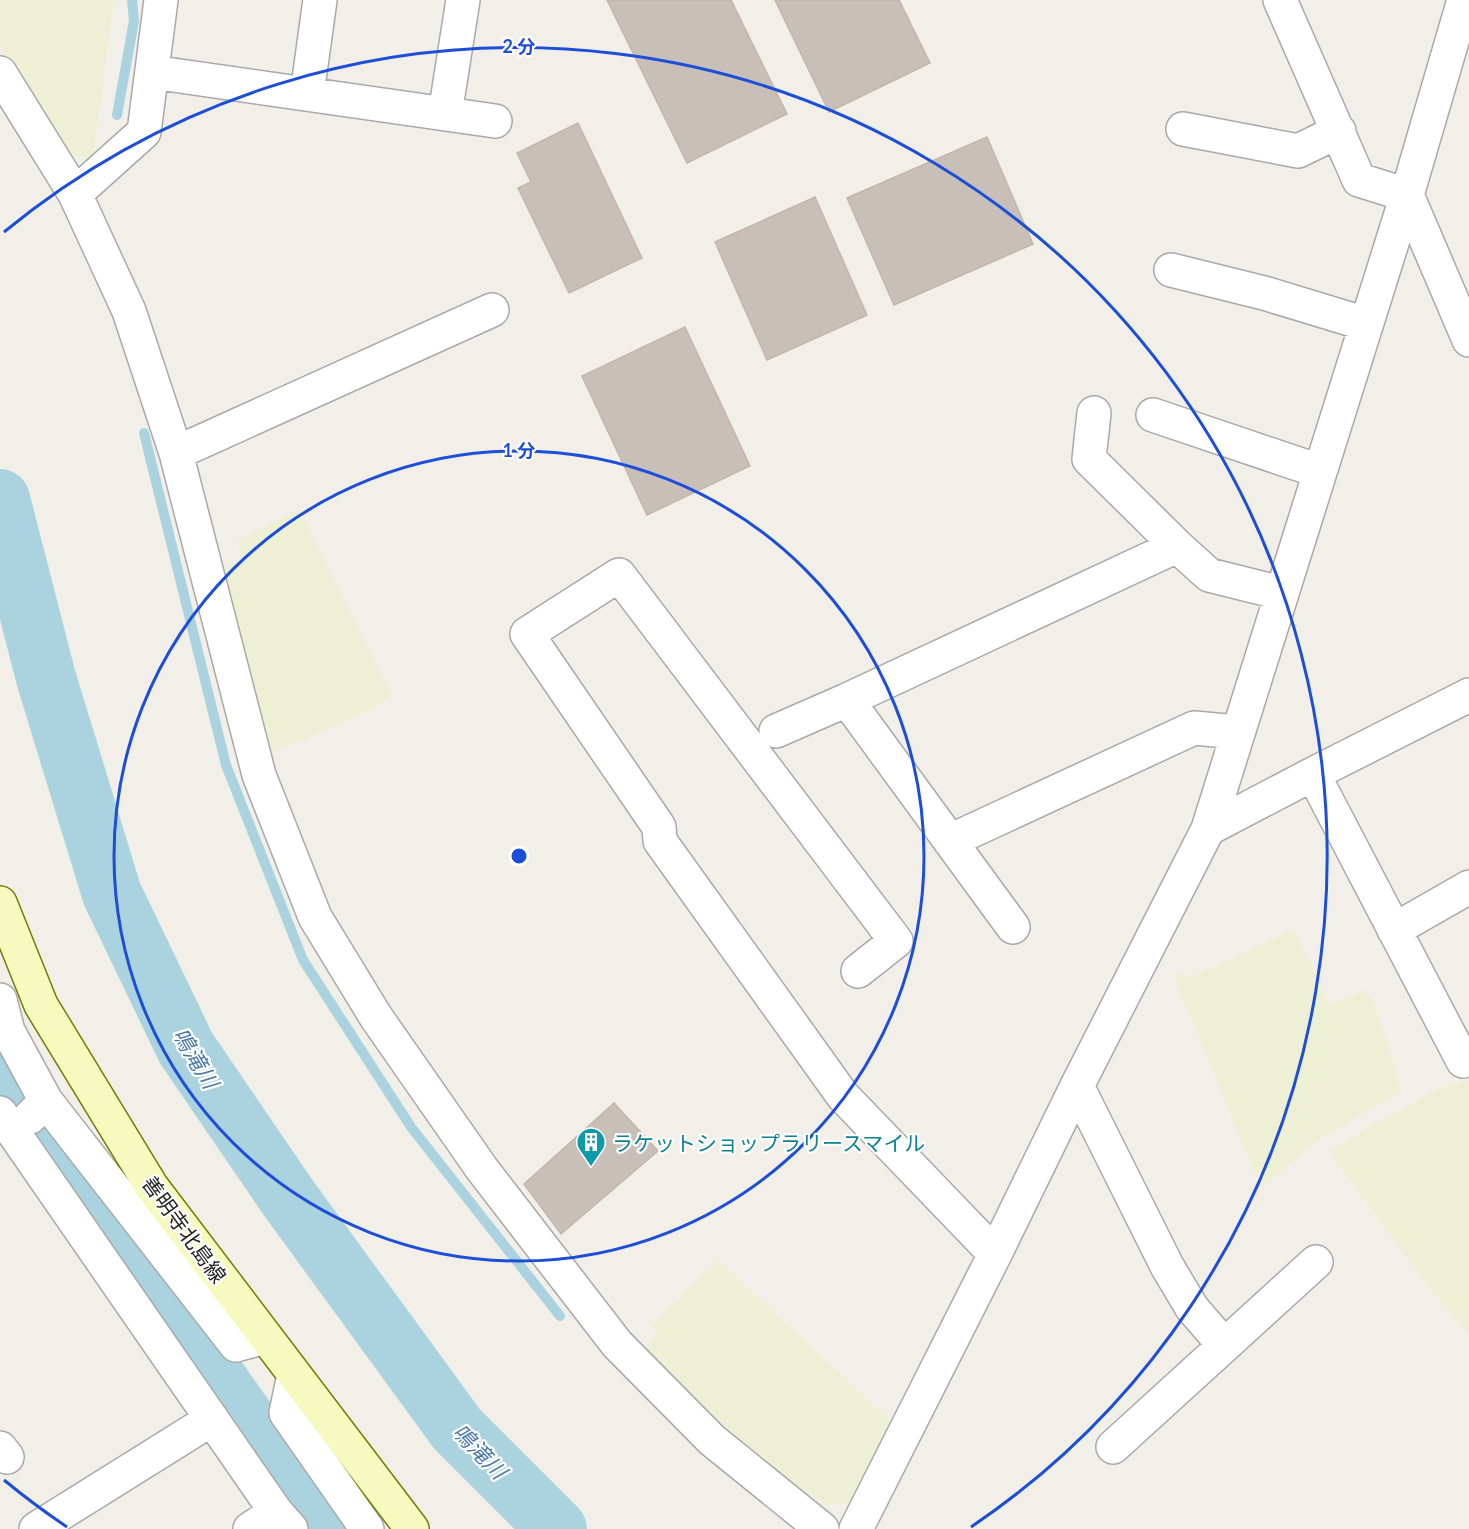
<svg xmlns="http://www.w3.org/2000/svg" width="1469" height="1529" viewBox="0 0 1469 1529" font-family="Lato,'Noto Sans JP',sans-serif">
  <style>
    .farmland { fill: #eef0d5 }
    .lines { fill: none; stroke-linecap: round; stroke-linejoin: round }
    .stream { stroke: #aad3df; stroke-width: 10 }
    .river { stroke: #aad3df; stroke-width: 60 }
    .building { fill: #c7bfb8; stroke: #c4b6ab; stroke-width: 1.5 }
    .minor-casing { stroke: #a9a9a9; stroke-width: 36 }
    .secondary-casing { stroke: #707d05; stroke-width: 36 }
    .minor { stroke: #fff; stroke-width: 33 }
    .secondary { stroke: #f7fabf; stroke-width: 33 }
    .ring { fill: none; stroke: #1d4ed8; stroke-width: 3 }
    .labels { text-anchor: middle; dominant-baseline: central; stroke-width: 4.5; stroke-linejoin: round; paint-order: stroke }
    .culture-label { font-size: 21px; fill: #0d838f; stroke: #fff; text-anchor: start }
    .street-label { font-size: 21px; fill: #222; stroke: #fff }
    .water-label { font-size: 22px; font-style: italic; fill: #4a7aab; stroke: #fff }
    .centre { fill: #1d4ed8; stroke: #fff; stroke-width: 3 }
    .ring-label { font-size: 18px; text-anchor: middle; font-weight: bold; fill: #1d4ed8; stroke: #fff; stroke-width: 4.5; stroke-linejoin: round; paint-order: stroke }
  </style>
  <rect width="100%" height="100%" fill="#f2efe9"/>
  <!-- farmland -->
  <path class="farmland" d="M0,0h114l-21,158 -25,-3 -68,-109z
    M299,510l93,186 -23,15 -98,43 -48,-185 19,-10 -5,-18z
    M1293,930l18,35 18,40 36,-15 2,5 4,-1 31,97 -84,49 -54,46 -1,-7 -6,-1 -83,-201 7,-4 7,5z
    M1469,1079v257l-50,-62 -91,-123 109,-62z
    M718,1260l179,167 -34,74 -38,4 -47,-32 -38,-32 -64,-62 -30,-32 12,-12 -7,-9z"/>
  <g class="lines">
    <!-- stream -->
    <path class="stream" d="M117,115l17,-94 -2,-21
      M144,433l82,332 77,195 108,167 149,189"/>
    <!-- river -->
    <path class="river" d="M0,499l46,179 66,216 74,154 101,148 170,233 100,100
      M0,1076l44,68 86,112 193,273"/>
  </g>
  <!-- building -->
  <path class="building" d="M607,0h124l56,114 -100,49z
    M775,0h124l31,63 -101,49z
    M578,123l64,135 -73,35 -51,-105 13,-6 -14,-29z
    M987,137l46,107 -139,61 -47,-107z
    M815,197l52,118 -100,45 -52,-118z
    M685,327l65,139 -103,49 -65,-139z
    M614,1103l44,48 -97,83 -37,-50z"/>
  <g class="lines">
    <!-- minor casing -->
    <g class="minor-casing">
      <path id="minor" d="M1280,0l79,180 48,15 62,145
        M152,72l343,49
        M0,73l75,121 54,117 47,142 83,322 56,142 61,100 106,152 135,175 95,96 110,89
        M307,94l13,-94
        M445,114l18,-114
        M1183,129l115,22 41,-20
        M75,194l69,-62 17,-132
        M1171,270l93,23 102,31
        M1094,413l-5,46 88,87 32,29 72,18
        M1153,415l166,56
        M176,453l316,-143
        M847,700l166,227
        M776,731l71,-31 330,-154
        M1313,774l156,-79
        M1208,829l105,-55 150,287 6,-2
        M950,841l244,-113 44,4
        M1394,930l75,-43
        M858,971l38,-30 -277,-366 -92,59 132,193 1,14 183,255 152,158
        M0,1000l8,31 38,70 -16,16
        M1077,1086l90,180 25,42 32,37
        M46,1101l190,244 29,-8
        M0,1113l276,399 15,17
        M294,1375l-8,38 81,116
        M1113,1447l203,-185
        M0,1448l7,9
        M36,1529l176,-110
        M250,1529l26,-17
        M856,1529l139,-275 82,-168 131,-257 199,-634 57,-195"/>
    </g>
    <!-- secondary casing -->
    <g class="secondary-casing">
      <path id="secondary" d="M0,903l41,102 111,182 260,342"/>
    </g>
    <!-- minor -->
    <use href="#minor" class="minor"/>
    <!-- secondary -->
    <use href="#secondary" class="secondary"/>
  </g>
  <!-- distance rings -->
  <g class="ring">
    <circle cx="519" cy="856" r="405"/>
    <path d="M67 1527A809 809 0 0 1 4 1480M4 232A809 809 0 1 1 971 1527"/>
  </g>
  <!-- icons -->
  <defs>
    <g id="building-pin" transform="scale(1.5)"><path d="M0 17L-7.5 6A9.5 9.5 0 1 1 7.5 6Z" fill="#0f9aa8" stroke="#fff"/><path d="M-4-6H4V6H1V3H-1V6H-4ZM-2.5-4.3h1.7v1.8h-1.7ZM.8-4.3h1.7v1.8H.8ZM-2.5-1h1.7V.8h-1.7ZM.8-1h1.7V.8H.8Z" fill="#fff"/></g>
  </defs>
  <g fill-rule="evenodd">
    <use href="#building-pin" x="591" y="1142"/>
  </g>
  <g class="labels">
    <!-- culture labels -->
    <g class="culture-label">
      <text x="612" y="1142">ラケットショップラリースマイル</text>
    </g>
    <!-- street labels -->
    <g class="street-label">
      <text transform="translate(185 1229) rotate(54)">善明寺北島線</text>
    </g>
    <!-- water labels -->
    <g class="water-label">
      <text transform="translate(196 1058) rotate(59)">鳴滝川</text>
      <text transform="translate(480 1451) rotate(46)">鳴滝川</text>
    </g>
  </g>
  <circle cx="519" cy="856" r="9" class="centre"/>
  <g class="ring-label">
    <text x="519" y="53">2 分</text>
    <text x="519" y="457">1 分</text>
  </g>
</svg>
